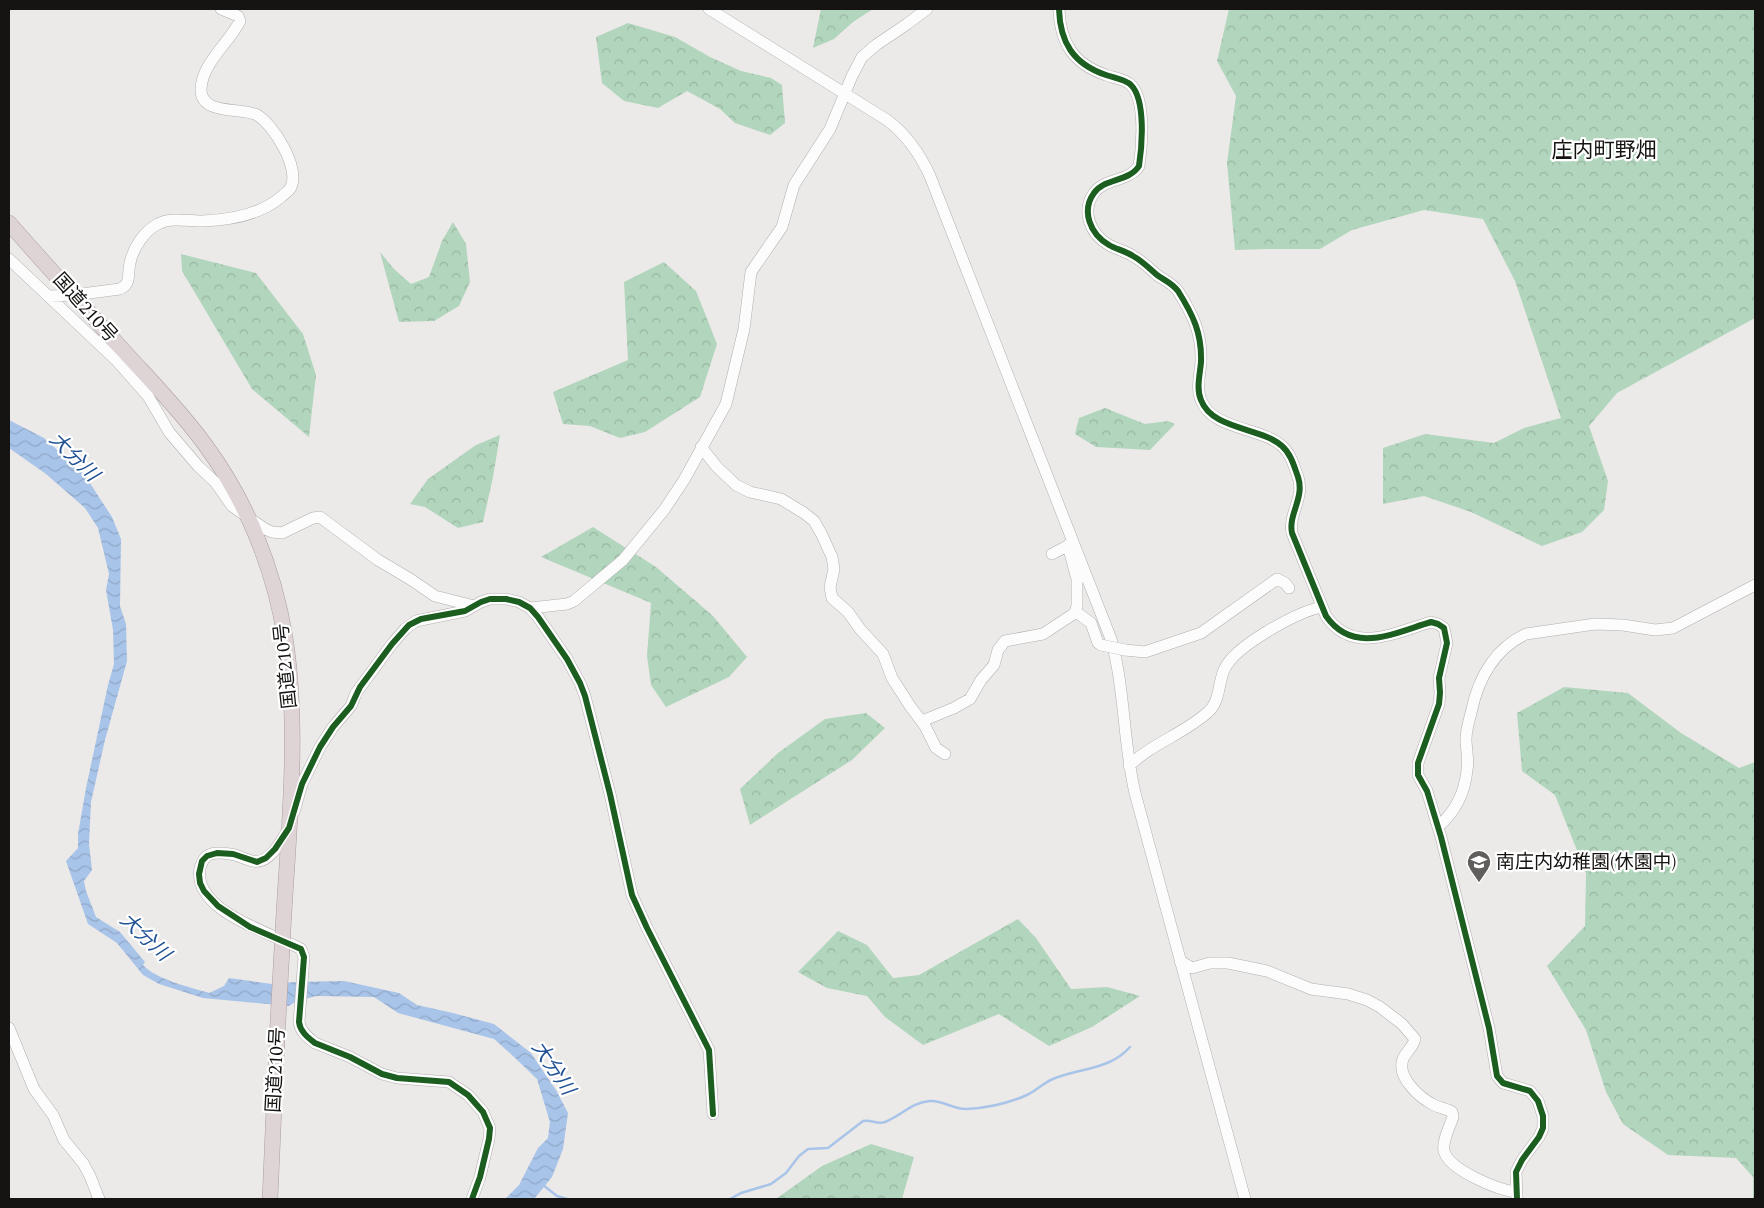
<svg xmlns="http://www.w3.org/2000/svg" width="1764" height="1208" viewBox="0 0 1764 1208" font-family="Spectral,'Noto Sans JP',serif">
  <style>
    .forest { fill: url(#forest-crowns) }
    .water { fill: url(#water-waves) }
    .lines { fill: none; stroke-linecap: round; stroke-linejoin: round }
    .stream { stroke: #a9c4e9; stroke-width: 2.5 }
    .minor-casing { stroke: #b1afae; stroke-width: 12 }
    .highway-casing { stroke: #ab9ea0; stroke-width: 16 }
    .minor { stroke: #fcfcfc; stroke-width: 11 }
    .highway { stroke: #ded4d6; stroke-width: 15 }
    .minor-bridge-casing { stroke: #b1afae; stroke-width: 12; stroke-linecap: butt }
    .highway-bridge-casing { stroke: #ab9ea0; stroke-width: 16; stroke-linecap: butt }
    .minor-bridge { stroke: #fcfcfc; stroke-width: 11 }
    .highway-bridge { stroke: #ded4d6; stroke-width: 15 }
    .cycleway-casing { stroke: #fff; stroke-width: 9 }
    .cycleway { stroke: #1b5e20; stroke-width: 6 }
    .labels { text-anchor: middle; dominant-baseline: central; stroke-width: 4.5; stroke-linejoin: round; paint-order: stroke }
    .street-label { font-size: 19px; fill: #151412; stroke: #fff }
    .poi-label { font-size: 19px; fill: #151412; stroke: #fff; text-anchor: start }
    .water-label { font-size: 20px; font-style: italic; fill: #215294; stroke: #fff }
    .quarter-label { font-size: 21px; fill: #151412; stroke: #fff }
  </style>
  <defs>
    <pattern id="forest-crowns" width="20" height="18" patternUnits="userSpaceOnUse" patternTransform="scale(1.25)"><rect width="20" height="18" fill="#b2d5bd"/><path d="M2 6a3 3 0 1 1 6 0M12 15a3 3 0 1 1 6 0" fill="none" stroke="#98b6a1"/></pattern>
    <pattern id="water-waves" width="16" height="10" patternUnits="userSpaceOnUse" patternTransform="scale(1.25)"><rect width="16" height="10" fill="#a9c4e9"/><path d="M0 5q4-4 8 0t8 0" fill="none" stroke="#91a8c7"/></pattern>
  </defs>
  <rect width="100%" height="100%" fill="#eceae8"/>
  <!-- forest -->
  <path class="forest" d="M821,9h52l-20,13 -19,17 -21,9z
    M1229,9h526v309l-138,75 -28,33 19,55 -4,29 -22,22 -40,14 -71,-34 -47,-16 -41,8v-56l42,-14 69,9 30,-15 37,-10 -46,-137 -32,-62 -59,-9 -72,20 -32,19h-52l-33,1 -8,-87 9,-67 -19,-35z
    M628,23l47,14 35,20 31,14 30,7 11,7 3,38 -15,12 -35,-12 -15,-14 -33,-18 -29,17 -34,-7 -22,-18 -6,-46z
    M453,222l13,22 4,38 -11,24 -25,15 -35,1 -19,-70 14,17 17,15 18,-7 13,-36z
    M181,254l75,19 47,61 13,41 -7,62 -57,-48 -70,-118z
    M664,262l32,29 21,53 -17,53 -55,35 -25,6 -30,-12 -27,-2 -10,-32 75,-32 -4,-78z
    M1105,408l40,16 23,-3 7,3 -25,26 -54,-3 -21,-13 4,-16z
    M500,435l-7,42 -10,45 -25,6 -33,-21 -15,-3 18,-25 48,-34z
    M593,527l63,40 57,49 34,41 -18,20 -63,30 -15,-22 -4,-29 4,-53 -110,-46z
    M1564,687l64,6 53,40 58,35 16,-6v437h-2v-22l-17,-19 -68,-3 -45,-31 -17,-32 -20,-62 -39,-64 38,-40 1,-53 -31,-78 -33,-24 -5,-58z
    M866,713l19,15 -33,32 -102,65 -10,-36 38,-36 47,-34z
    M1018,919l18,19 35,51 36,-2 33,9 -48,31 -43,19 -50,-32 -76,31 -38,-28 -18,-21 -40,-8 -29,-16 40,-41 29,14 26,33 26,-3z
    M871,1144l43,13 -12,42h-126l46,-33z"/>
  <!-- water -->
  <path class="water" d="M9,420l35,18 40,36 28,43 9,22 -1,67 6,18 1,37 -22,79 -14,62 -2,42 3,26 -8,11 2,10 10,26 24,15 25,30 -2,3c14,15 47,22 66,28l15,-7 5,-8 43,6 23,-2 49,-1 55,12 18,12 36,8 41,11 37,29 25,37 12,23 -5,36 -11,28 -18,22h-29l14,-14 19,-37 10,-10 2,-16 -13,-43 -24,-23 -19,-17 -96,-26 -24,-16 -58,-1 -21,6 -6,4 -86,-8 -44,-14 -16,-9 -26,-32 -29,-19 -22,-63 12,-13v-14l8,-46 22,-103 6,-21 -1,-34 -7,-40 3,-16 -11,-46 -13,-20 -39,-34 -37,-26z"/>
  <g class="lines">
    <!-- stream -->
    <path class="stream" d="M543,1185l14,11 10,3
      M730,1199l11,-6 30,-9 15,-11 13,-17 9,-7 20,-1 35,-27c8,-2 14,4 22,1 16,-6 27,-20 45,-21 13,-1 24,9 37,8 20,-1 42,-6 60,-14 9,-4 16,-12 26,-16 26,-11 57,-9 77,-32"/>
    <!-- minor casing -->
    <g class="minor-casing">
      <path id="minor" d="M709,9l178,111c20,15 33,34 43,56l181,463c14,50 12,103 24,154l110,406
        M1059,9c1,33 14,55 47,66 8,3 19,4 25,10 15,15 11,62 8,81 -10,16 -35,12 -45,27 -13,18 -4,41 15,52 7,4 16,6 24,11 9,5 16,12 24,19 7,5 15,8 21,16 15,24 24,42 23,71 -1,12 -5,27 0,38 11,30 60,27 81,46 9,8 12,20 16,31 7,21 -10,37 -6,56l34,83c27,39 68,17 105,6l7,2 6,4 3,15 -8,35 1,15 -1,11 -21,59v12l9,16 14,46 48,191 8,48 6,7 27,8 8,10 5,15v12l-4,9 -17,23 -6,12 1,27
        M9,259l108,102 31,35 21,36 29,34 18,17 16,23 33,23 7,3 10,1 31,-15 7,-1 58,43 32,19 25,17 39,10
        M49,296l25,-1 46,-6c12,-6 7,-15 10,-26 3,-15 14,-32 28,-39 12,-7 31,-3 45,-3 27,-1 57,-6 78,-24 3,-3 8,-6 10,-10 9,-19 -17,-62 -34,-72 -14,-8 -57,1 -56,-26 1,-26 28,-46 39,-68l-2,-5 -17,-7
        M701,447l16,20 19,18 14,7 31,7 23,14 10,8 7,12 11,24 2,12 -4,18 2,11 16,14 12,17 23,25 9,24 18,28 15,20 11,22 9,6
        M1052,554l21,-11
        M530,608l37,-4 7,-3 49,-41 41,-50 20,-30 42,-76 18,-75 7,-57 31,-45 12,-42 36,-56 22,-53 10,-19 14,-12 31,-21 20,-15
        M1076,612l15,11 7,20 3,2
        M1125,650l20,2 56,-19 76,-54 8,4 4,5
        M922,721l32,-13 16,-9 11,-19 13,-15 4,-15 7,-9 38,-7 32,-21 2,-7v-27l-8,-30v-5
        M1129,766c23,-23 55,-32 79,-54 12,-10 10,-28 16,-42 10,-24 72,-57 97,-63
        M294,812l8,-28 18,-37 13,-20 18,-21 5,-13 36,-49 13,-15 11,-8 49,-10 16,-9 9,-3h16l13,3 11,6 8,9 29,42 13,24 5,13 25,98 22,101 15,33 62,122 4,64
        M289,827c-7,13 -19,38 -37,34 -8,-2 -14,-6 -22,-7 -6,-1 -13,-2 -19,0 -7,2 -9,8 -11,14 -8,44 73,65 101,81l3,8 -5,65c1,9 8,15 16,21l35,14 32,17 15,4 52,4 19,13 15,17 7,16 -1,11 -9,38 -8,22
        M1438,827c17,-15 27,-35 29,-57 2,-10 -1,-21 -1,-31 0,-9 3,-18 5,-26 7,-34 23,-64 55,-79l69,-10 28,1 32,5 18,-2 82,-43
        M1180,961l12,7 18,-5h18l39,8 44,18 37,5 19,6 13,7 22,17 13,15c-2,8 -9,13 -12,20 -7,18 17,39 31,46 6,3 13,4 18,7l1,5c-3,9 -11,24 -9,34 5,19 54,39 72,41
        M9,1028l25,61 19,26 11,25 19,23 7,13 9,23"/>
    </g>
    <!-- highway casing -->
    <g class="highway-casing">
      <path id="highway" d="M9,223c37,42 75,84 113,126 28,31 59,62 84,97 41,56 68,123 79,191 15,95 3,198 -2,293
        M270,1199l7,-160"/>
    </g>
    <!-- minor -->
    <use href="#minor" class="minor"/>
    <!-- highway -->
    <use href="#highway" class="highway"/>
    <!-- minor-bridge casing -->
    <g class="minor-bridge-casing">
      <path id="minor-bridge" d="M1101,645l24,5"/>
    </g>
    <!-- highway-bridge casing -->
    <g class="highway-bridge-casing">
      <path id="highway-bridge" d="M277,1039l6,-109"/>
    </g>
    <!-- minor-bridge -->
    <use href="#minor-bridge" class="minor-bridge"/>
    <!-- highway-bridge -->
    <use href="#highway-bridge" class="highway-bridge"/>
    <!-- cycleway casing -->
    <g class="cycleway-casing">
      <path id="cycleway" d="M1059,9c1,33 14,55 47,66 8,3 19,4 25,10 15,15 11,62 8,81 -10,16 -35,12 -45,27 -13,18 -4,41 15,52 7,4 16,6 24,11 9,5 16,12 24,19 7,5 15,8 21,16 15,24 24,42 23,71 -1,12 -5,27 0,38 11,30 60,27 81,46 9,8 12,20 16,31 7,21 -10,37 -6,56l34,83c27,39 68,17 105,6l7,2 6,4 3,15 -8,35 1,15 -1,11 -21,59v12l9,16 14,46 48,191 8,48 6,7 27,8 8,10 5,15v12l-4,9 -17,23 -6,12 1,27
        M472,1199l8,-22 9,-38 1,-11 -7,-16 -15,-17 -19,-13 -52,-4 -15,-4 -32,-17 -35,-14c-8,-6 -15,-12 -16,-21l5,-65 -3,-8 -51,-22 -32,-21 -14,-15 -4,-8 -1,-9 3,-13 5,-5 10,-3 16,1 24,8 9,-4 9,-9 14,-21 13,-44 18,-37 13,-20 18,-21 9,-19 32,-43 17,-19 12,-6 44,-8 16,-9 9,-3h16l13,3 11,6 8,9 29,42 13,24 5,13 25,98 22,101 15,33 62,122 4,64"/>
    </g>
    <!-- cycleway -->
    <use href="#cycleway" class="cycleway"/>
  </g>
  <!-- icons -->
  <defs>
    <g id="school-pin" transform="scale(1.25)"><path d="M0 17L-7.5 6A9.5 9.5 0 1 1 7.5 6Z" fill="#605f5d" stroke="#fff"/><path d="M0-5L7-2L0 1L-7-2ZM-4 1L0 2.5L4 1V4Q0 6-4 4Z" fill="#fff"/></g>
  </defs>
  <g fill-rule="evenodd">
    <use href="#school-pin" x="1479" y="862"/>
  </g>
  <g class="labels">
    <!-- street labels -->
    <g class="street-label">
      <text transform="translate(85 308) rotate(48)">国道210号</text>
      <text transform="translate(286 666) rotate(-96)">国道210号</text>
      <text transform="translate(276 1070) rotate(-87)">国道210号</text>
    </g>
    <!-- poi labels -->
    <g class="poi-label">
      <text x="1496" y="862">南庄内幼稚園(休園中)</text>
    </g>
    <!-- water labels -->
    <g class="water-label">
      <text transform="translate(74 457) rotate(45)">大分川</text>
      <text transform="translate(145 937) rotate(43)">大分川</text>
      <text transform="translate(553 1068) rotate(56)">大分川</text>
    </g>
    <!-- quarter labels -->
    <g class="quarter-label">
      <text x="1604" y="151">庄内町野畑</text>
    </g>
  </g>
  <!-- border -->
  <rect width="1764" height="1208" fill="none" stroke="#151412" stroke-width="20"/>
</svg>
